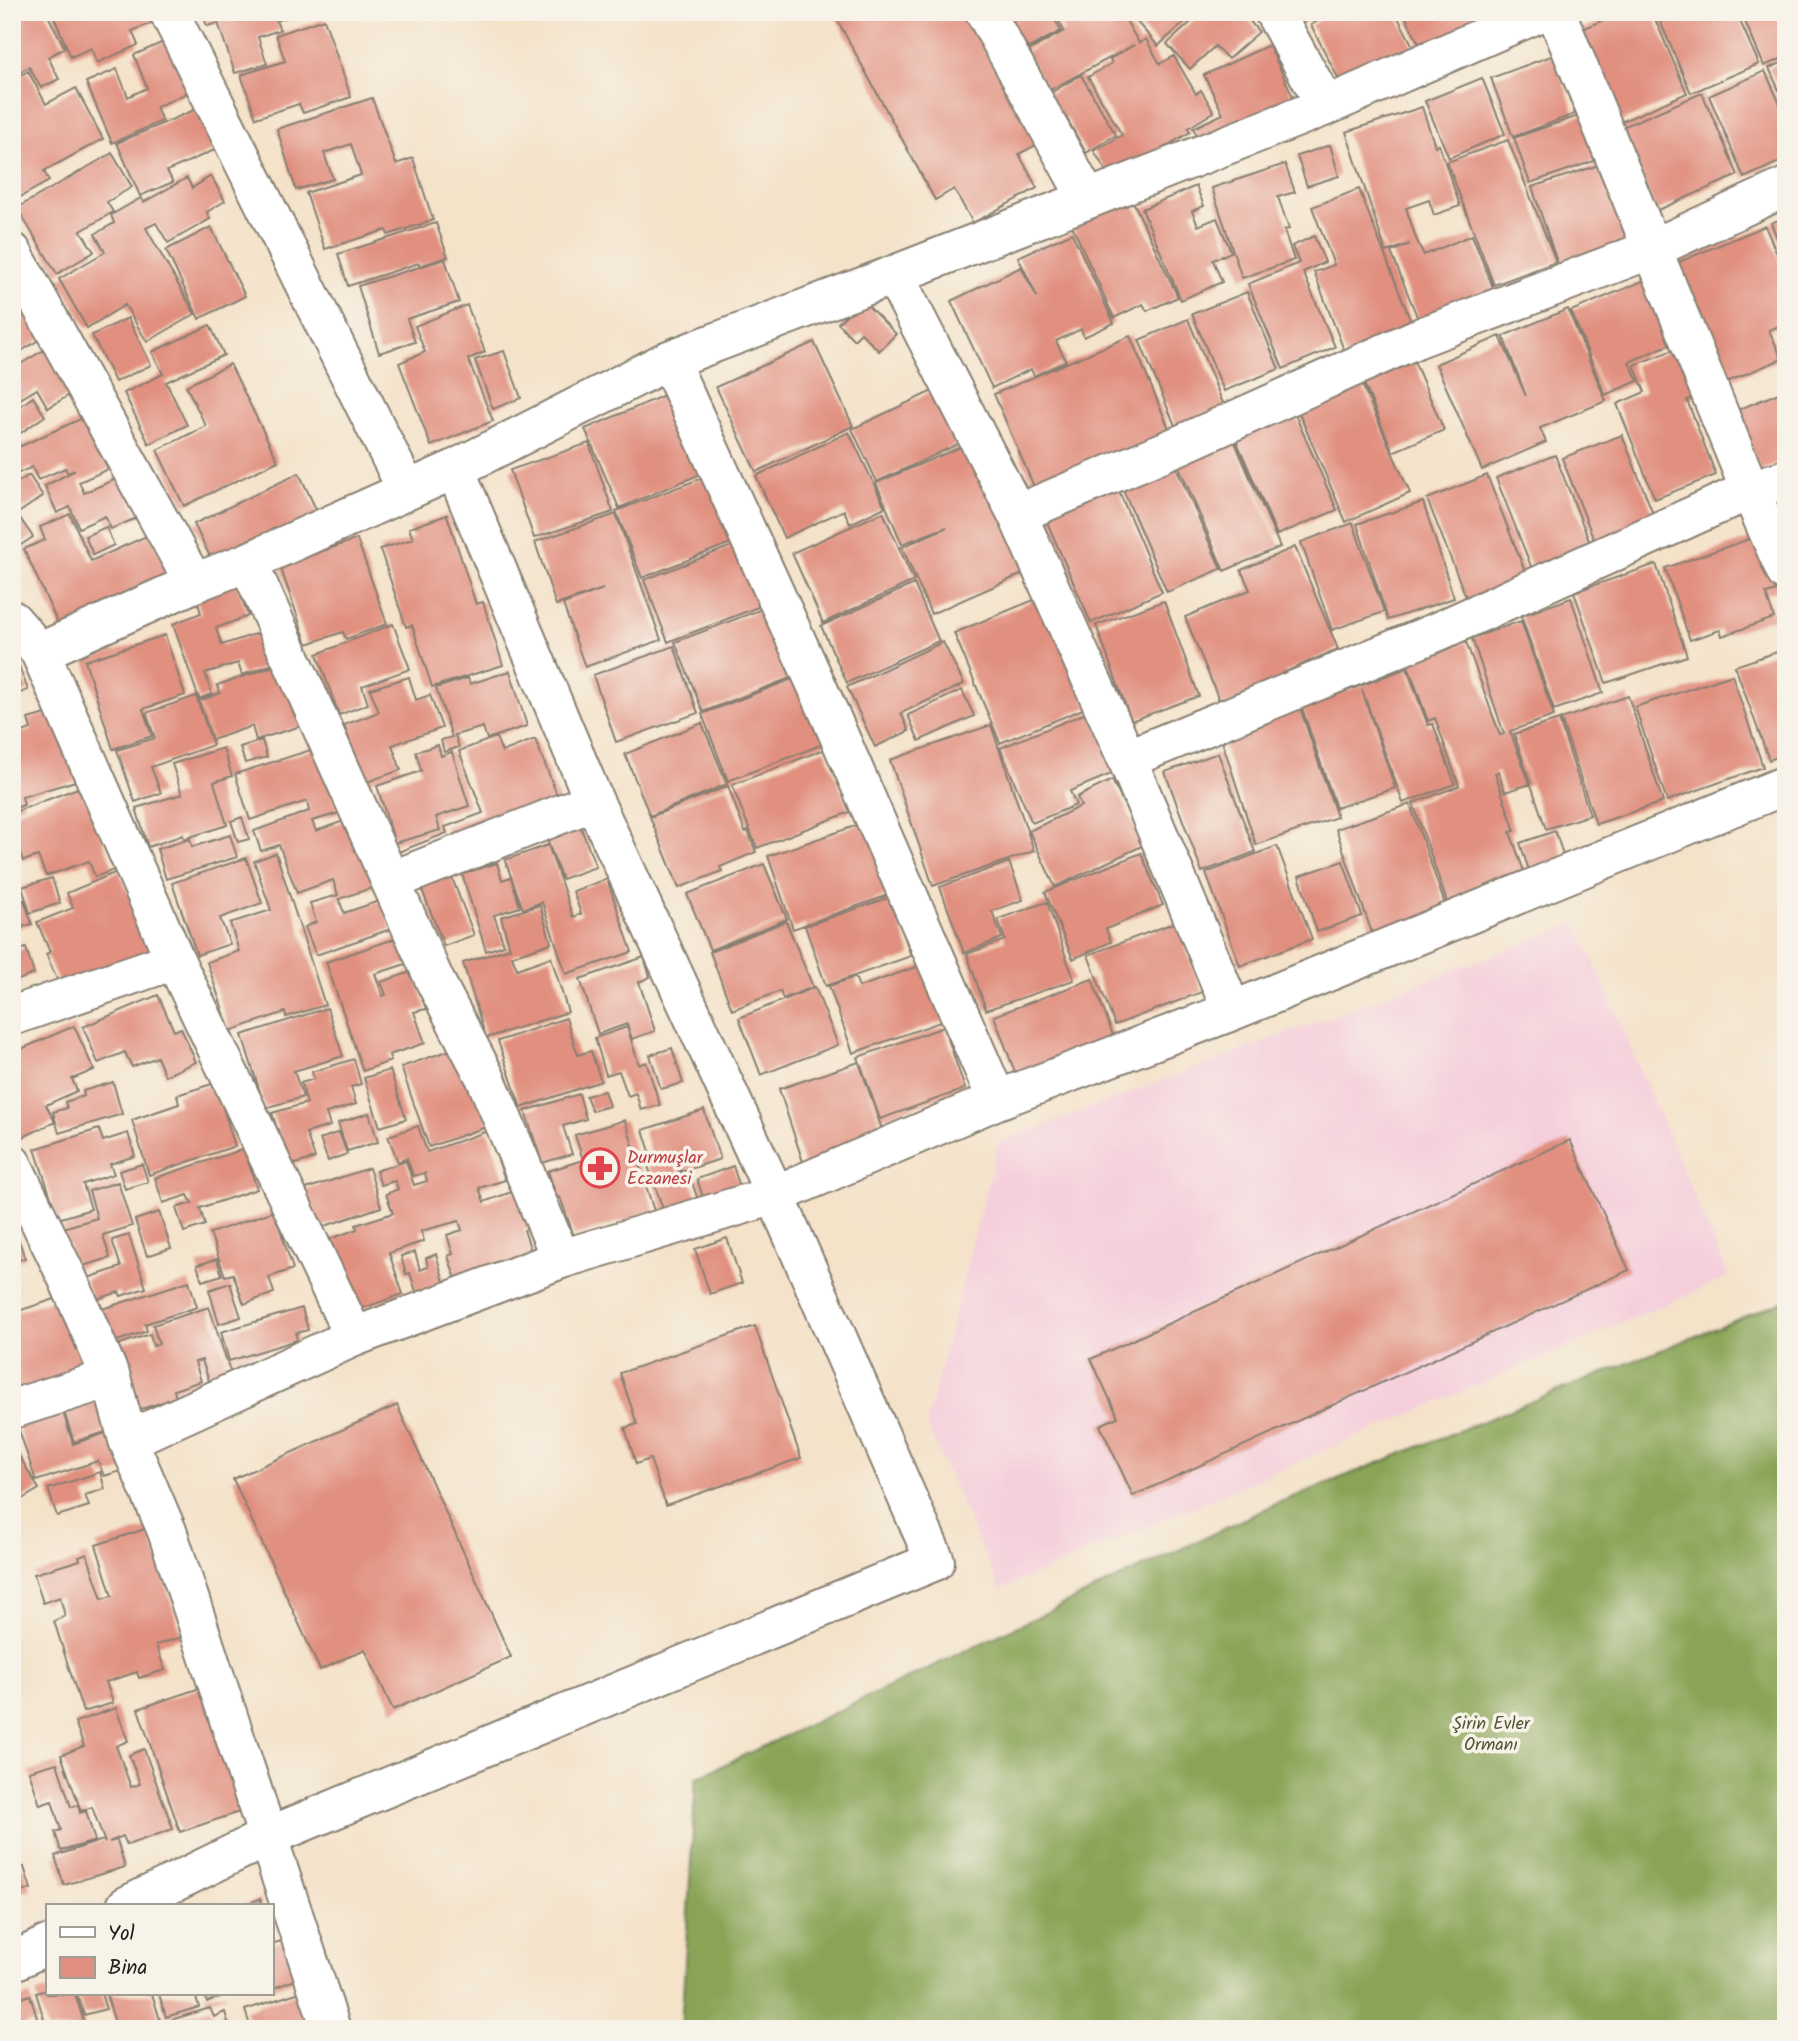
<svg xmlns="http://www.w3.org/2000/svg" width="1798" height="2041" viewBox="0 0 1798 2041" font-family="Kalam,sans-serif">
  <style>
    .built { fill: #f5cfdc }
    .forest { fill: #89a456; stroke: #526039; stroke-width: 2 }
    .building { fill: #e18f7f }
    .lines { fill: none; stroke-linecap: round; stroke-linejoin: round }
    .minor-casing { stroke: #887f72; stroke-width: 42 }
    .minor { stroke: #fff; stroke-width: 38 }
    .labels { text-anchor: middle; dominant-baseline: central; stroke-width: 7; stroke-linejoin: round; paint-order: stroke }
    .health-label { font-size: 18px; fill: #be3a42; stroke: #f7f3e8; text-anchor: start }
    .park-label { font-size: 18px; fill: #4e5433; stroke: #f7f3e8 }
  </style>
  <rect width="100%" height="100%" fill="#f7f3e8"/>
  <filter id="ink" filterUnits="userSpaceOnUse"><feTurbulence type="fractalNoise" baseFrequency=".0143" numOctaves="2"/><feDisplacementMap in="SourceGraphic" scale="14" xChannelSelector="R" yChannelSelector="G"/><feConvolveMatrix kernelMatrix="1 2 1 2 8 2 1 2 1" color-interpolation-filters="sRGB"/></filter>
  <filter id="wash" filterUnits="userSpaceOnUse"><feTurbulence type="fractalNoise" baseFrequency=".00686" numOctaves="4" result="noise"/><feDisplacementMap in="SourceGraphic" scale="28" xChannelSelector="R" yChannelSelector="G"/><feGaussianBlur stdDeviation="1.57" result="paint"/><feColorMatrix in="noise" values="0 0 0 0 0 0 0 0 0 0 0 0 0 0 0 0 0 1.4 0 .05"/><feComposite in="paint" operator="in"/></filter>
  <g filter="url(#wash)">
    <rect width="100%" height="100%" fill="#f4e2c9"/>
    <!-- built -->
    <path class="built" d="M1577,923l152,354 -729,313 -74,-166 72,-281z"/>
    <!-- forest -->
    <path class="forest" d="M1786,1300v729h-1105l15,-251 582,-275z"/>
    <g id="blocks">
      <!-- building -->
      <path class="building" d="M12,12h34l19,36 -17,9 11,22 -18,9 -12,-21 -17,10z
        M61,12h89l4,10 -22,9 6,14 -41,18 -6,-15 -20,9 -18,-42z
        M202,12h91l1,3 -18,6 4,9 -22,7 9,27 -32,9 -17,-50 -11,3z
        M833,12h131l72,133 -17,9 18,34 -64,35 -19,-34 -19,11z
        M1003,12h48l10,19 -38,20z
        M1054,12h67l18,31 7,-4 14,25 14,-8 22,38 5,-4 13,22 -26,16 2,4 -79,47 -17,-28 28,-16 -34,-58 24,-14 -2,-4 24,-14 -86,46 -22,-39 38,-21z
        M1128,12h68l-38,34z
        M1202,12h40l17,20 -31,27 -13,-13 -25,23 -23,-25z
        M1294,12h28l-22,12z
        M1334,12h61l19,36 -73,36 -30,-59z
        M1403,12h69l5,11 -55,27z
        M1621,12h31l35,81 -73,32 -40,-92z
        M1656,12h80l23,52 -68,29z
        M1741,12h45v45l-22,9z
        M324,19l27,78 -48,16 -4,-9 -43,14 -15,-43 44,-14 -9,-26z
        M170,39l22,52 -36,16 6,14 -50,22 -26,-61 31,-13 11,28 19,-9 -13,-33z
        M1269,45l26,56 -93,44 -9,-17 30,-14 -19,-39z
        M1554,55l21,59 -62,23 -22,-59z
        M1786,61v45l-17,-38z
        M28,71l18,33 30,-16 27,51 -59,32 5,10 -34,19 -3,-5v-115z
        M1765,71l21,46v42l-42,19 -35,-82z
        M1081,75l35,60 -30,18 -20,-36 -7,4 -14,-25z
        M1482,78l23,56 -56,24 -24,-57z
        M1702,93l36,82 -82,36 -36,-83z
        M372,98l24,66 17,-6 20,62 -45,15 -2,-5 -61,19 -19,-56 55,-18 -10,-31 -27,9 9,26 -37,11 -19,-61z
        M201,107l18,41 -52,23 6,11 -33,14 -23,-53z
        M1422,107l13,39 4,-1 21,61 -26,9 -5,-15 -23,8 11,33 7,14 48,-20 27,68 -75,31 -33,-82 19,-8 -24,8 -40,-120z
        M1587,113l16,45 -73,25 -16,-45z
        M1508,140l48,122 -62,23 -47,-123z
        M1330,145l9,31 -32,10 -10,-30z
        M112,153l20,34 -25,15 6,10 -32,19 13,21 -37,22 -40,-66z
        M1608,162l29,90 -75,25 -30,-90z
        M1285,164l10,28 -17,5 11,32 -5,1 10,30 -52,18 -30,-90z
        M211,176l14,25 -18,11 3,7 -42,24 -12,-20 -10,5 49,86 -48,28 -22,-37 -38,23 -28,-49 46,-27 -10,-18 19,-11 -3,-8 30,-17 3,4 43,-24 5,10z
        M1196,186l8,20 -12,5 6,15 19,-8 14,34 -18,8 9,22 -41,18 -39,-91z
        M1359,189l56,143 -68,26 -33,-86 20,-7 -22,-58z
        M1129,193l49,104 -31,14 -4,-7 -29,14 -44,-97z
        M1786,217v42l-15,-36z
        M436,223l12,34 -29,9v-3l-71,23 -10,-32z
        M1765,226l21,49v48l-17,7 13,29 -58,24 -50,-119z
        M211,227l34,69 -46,23 -33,-69z
        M1072,233l42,90 -30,14 -3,-8 -25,12 10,20 -32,15 -3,-7 -39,19 -41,-87 70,-34 16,30 -19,-40z
        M1314,236l11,26 -22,10 32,75 -52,22 -35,-85 51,-21 -7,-17z
        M445,259l14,43 -52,17 8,23 -36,11 -21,-67z
        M12,277l36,57 -36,23z
        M1645,280l26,64 -42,18 9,19 -33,14 -34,-84z
        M1247,292l32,77 -55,22 -32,-77z
        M862,300l34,34 -17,17 -18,-18 -7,7 -16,-17z
        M467,305l18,47 -17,7 25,62 -62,25 -32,-83 26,-11 -10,-26z
        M1568,309l38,92 -66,27 6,14 -64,28 -46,-106 64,-28 26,60 -23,-60z
        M128,318l23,47 -36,17 -23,-47z
        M1188,319l37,89 -49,20 -37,-88z
        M210,325l14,30 -58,27 21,43 -38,19 -25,-51 39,-19 -11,-22z
        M1130,336l43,102 -135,58 -44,-102z
        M814,342l39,84 -97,46 -40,-85z
        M49,347l27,44 -28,17 -11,-19 -25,15v-35z
        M1681,347l19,48 -13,5 29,75 -61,24 -38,-95 28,-12 -11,-27z
        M504,351l17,47 -28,11 -18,-49z
        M1410,352l34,78 -51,22 -33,-78z
        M230,364l48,97 -94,45 -27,-56 49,-24 -20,-40z
        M1362,384l48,109 -64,29 -48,-111z
        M945,385l26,53 -94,44 -25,-53z
        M1786,390v69l-26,12 -25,-60z
        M667,394l34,80 -82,34 -34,-79z
        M33,397l12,19 -33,23v-27z
        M1293,410l44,100 -60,25 -43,-100z
        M87,416l24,52 -32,14 5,11 36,-16 19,40 -28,12 -6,-13 -26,12 -9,-21 -13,6 -12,-27 30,-16 -7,3 -3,-5 -27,12 -6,-13 -20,9v-26z
        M1230,431l50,116 -56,24 -50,-116z
        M849,432l36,75 -35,17 -6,-14 -60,28 -28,-62z
        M1622,435l36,91 -60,24 -36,-92z
        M589,443l24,69 -79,26 -24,-68z
        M970,443l57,129 -96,42 -29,-67 45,-20 -45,17 -26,-61z
        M1555,455l37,93 -59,23 -37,-93z
        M1174,462l47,107 -54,23 -46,-107z
        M299,473l22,47 -104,51 -23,-47z
        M715,473l26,66 -99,39 -26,-67z
        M29,475l14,21 -26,18 16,23 -21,14v-72l3,5z
        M1487,475l41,104 -60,23 -41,-103z
        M1115,482l47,110 -71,31 -48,-110z
        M1423,502l31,96 -66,22 -31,-96z
        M883,512l31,69 -91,42 -31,-70z
        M70,514l21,47 60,-27 23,50 -111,51 -39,-86 21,-9 -5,-13z
        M616,514l45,126 -76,27 -22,-63 40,-15 -47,16 -21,-63z
        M447,515l29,89 7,-2 20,63 -71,22 -20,-62 -6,2 -26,-78 33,-10 -4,-11z
        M1353,523l31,89 -52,18 -31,-88z
        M106,527l8,18 -21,10 -8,-19z
        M1761,535l19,55 -14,4 8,24 -52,18 -2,-6 -30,10 -25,-72z
        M357,539l30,85 -41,15 -3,-7 -36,12 -27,-78z
        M747,540l24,62 -103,40 -24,-62z
        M1295,547l43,102 -53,23 3,7 -66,28 -37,-90 65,-27 -9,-20z
        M1656,564l31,92 -81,27 -32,-91z
        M236,581l12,35 -32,12 6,17 42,-14 10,33 -32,11 -4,-12 -33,10 7,21 -13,5 -26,-75 28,-11 -6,-19z
        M914,584l25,57 -92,42 -26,-57z
        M1041,597l47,110 -88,36 -46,-110z
        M1571,598l32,95 -49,17 -33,-94z
        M1164,601l35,95 -68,25 -35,-96z
        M770,606l28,69 -95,37 -28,-70z
        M1521,621l33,95 -44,15 20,53 -25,8 -7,-20 -3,1 20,58 -5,1 17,48 -78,28 -36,-105 46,-17 -24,-68 -7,3 -21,-58 59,-21 34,93 4,-1 -32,-96z
        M393,624l17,45 -48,17 6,18 -29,11 -22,-61z
        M165,635l20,60 -42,14 9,27 -39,13 -28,-88z
        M943,642l21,42 -63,29 8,18 -34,16 -28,-60z
        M674,646l24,67 -82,29 -23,-67z
        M1786,649v105l-17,6 -34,-94z
        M17,661l11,29 -16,6v-34z
        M283,663l21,62 -48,15 -4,-14 -40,14 -13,-39 21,-8 -3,-8z
        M1407,668l21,57 5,-1 22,60 -52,19 -41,-113 33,98 -59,20 -34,-100z
        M510,671l17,55 -40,13 -4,-12 -28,8 4,12 -15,5 -3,-12 11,-3 -16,-49 32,-10 2,6z
        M1732,675l31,92 -96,34 -32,-94z
        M800,676l26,67 -98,38 -26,-67z
        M409,677l7,23 14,-5 12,33 -50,17 9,25 -37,13 -20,-58 35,-13 -9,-23z
        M962,690l12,26 -55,25 -11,-26z
        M196,696l17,49 -62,22 10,26 -26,9 -18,-52 38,-12 -9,-25z
        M1628,696l35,106 -67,22 -35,-105z
        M1300,708l37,109 -81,28 -36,-110z
        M1091,711l25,61 -46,19 6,14 -44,18 -32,-75z
        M53,712l29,67 -60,18 2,8 -12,4v-73l19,-7 -3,-10z
        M1559,720l31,95 -44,14 -32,-95z
        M702,723l25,61 -77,32 -25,-62z
        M991,725l43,126 -101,35 -43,-126z
        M496,737l6,15 33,-13 26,66 -155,66 -8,-19 49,-19 -2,-6 38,-14 -24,-62z
        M262,740l5,17 -22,6 -5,-16z
        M438,745l3,11 11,-4 17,54 -33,11 4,13 -45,13 -18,-57 44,-15 -5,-19z
        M223,748l9,28 -18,6 13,43 -43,14 -1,-4 -35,12 -12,-39 46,-14 -10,-30z
        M317,748l22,65 -27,8 4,10 36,-13 25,68 -38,13 5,14 38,-13 9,29 -75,26 -11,-28 11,-5 -6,-19 28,-8 -5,-15 -36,13 -18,-48 -18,6 -7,-20 55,-20 -2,-10 -57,19 -15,-46z
        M825,749l25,63 -93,36 -25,-63z
        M1218,753l37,99 -53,20 -37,-100z
        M1112,780l32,65 -89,42 -26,-56 52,-25 -4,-9z
        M83,786l31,84 -19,7 -6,-16 -43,15 -8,-20 -15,5 -11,-31v-17z
        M728,786l17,46 3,-1 8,21 -36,15 2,4 -43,17 -29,-71z
        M1410,804l37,106 -74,26 -37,-107z
        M242,817l7,22 -11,3 -7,-21z
        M869,821l25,72 -101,36 -25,-73z
        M580,825l16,42 -34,12 -16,-42z
        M1555,831l14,41 -36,11 -13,-40z
        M230,835l7,22 -71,22 -9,-30 33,-10 2,8z
        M548,845l25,72 8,-3 -8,-23 34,-12 25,73 -66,22 -24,-72 -19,7 -18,-49z
        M1277,846l35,93 -72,27 -34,-93z
        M276,853l49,152 -39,12 -1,-5 -55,19 -23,-69 32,-11 -9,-28 41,-13 -17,-49z
        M1141,853l22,52 -57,24 5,13 -38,17 -28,-67z
        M246,858l16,45 -42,15 10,26 -33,11 -25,-72z
        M1343,861l19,55 -45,16 -18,-56z
        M1009,862l14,38 -31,11 10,27 -38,15 -24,-66z
        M497,863l5,17 9,-3 9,30 -26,8 10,30 -18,6 -24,-77z
        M764,864l23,55 -77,31 -23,-56z
        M449,870l25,65 -30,11 -25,-64z
        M119,871l37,84 -92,40 -18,-41 4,-2 -13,-30 36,-14 -6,-15z
        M52,878l8,25 -30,10 -8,-26z
        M12,897l3,6 9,-3 8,24 -20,6z
        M891,897l20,59 -85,30 -21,-60z
        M1047,902l27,78 -88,30 -19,-56 38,-14 -7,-21z
        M540,905l11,38 -39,13 5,13 34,-12 17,55 -82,26 -23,-75 47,-15 -9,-31z
        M786,921l27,66 -30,12 -3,-8 -48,19 -22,-58z
        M1176,922l26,70 -87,33 -27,-70z
        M403,936l9,26 -37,12 8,22 3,-1 -5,-13 33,-11 12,38 -12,3 11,31 -36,12 2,6 -28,10 -37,-109z
        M26,948l8,26 -18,7 -4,-11v-18z
        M644,957l6,20 -11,5 16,49 -23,8 -5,-15 -29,10 -18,-55z
        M925,964l21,56 -93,33 -24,-67 26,-9 4,10z
        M1092,979l25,67 -98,37 -25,-67z
        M815,987l23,58 -77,30 -22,-57z
        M158,995l16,36 7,-3 15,34 -31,14 -8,-19 -25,10 -7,-15 -27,11 -15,-36z
        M327,1008l16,48 -49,15 9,26 -38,11 -23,-73z
        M566,1018l12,37 13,-4 10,30 -80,27 -23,-67z
        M74,1026l20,44 -22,9 5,12 -31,14 9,17 -38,18 -5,-10v-77z
        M627,1027l12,38 7,-3 14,43 -19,5 -5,-17 -8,3 -9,-25 -13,4 -11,-37z
        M944,1027l21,62 -85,30 -22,-62z
        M462,1046l27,80 -60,21 -28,-80z
        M672,1048l11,35 -22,6 -11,-34z
        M354,1059l7,25 -10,3 5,17 -30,9 4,13 -24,7 9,25 -26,8 -17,-53 35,-10 -6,-20 13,-4 -2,-7z
        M859,1062l25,73 -77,39 -28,-85z
        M390,1070l16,49 -26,8 -16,-49z
        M113,1082l9,32 -63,19 -6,-21 14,-4 -2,-6 19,-6 -1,-5z
        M215,1083l20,63 -86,29 -17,-55 47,-16 -2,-9z
        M604,1091l5,15 -17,5 -6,-15z
        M579,1094l7,25 -23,7 9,28 -30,9 -17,-52z
        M704,1110l16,49 -39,13 -5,-18 -23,7 -10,-31z
        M369,1113l9,29 -31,9 -9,-28z
        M625,1120l29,91 -80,25 -14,-39 -3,1 -9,-27 35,-11 -8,-25z
        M418,1126l9,26 61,-21 17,49 -26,8 5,14 41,-15 13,38 -14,5 12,35 -76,26 -12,-35 5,-2 -6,-19 15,-5 -3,-9 -38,10 3,10 -35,12 14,41 -48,17 -25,-72 27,-10 -1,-4 37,-12 -7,-19 12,-5 -3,-8 -14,4 -5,-14 30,-10 8,24 13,-4 -2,-8 -12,3 -6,-18 -9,4 -10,-26z
        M99,1129l4,12 25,-8 7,23 -25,8 4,10 -31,10 8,25 -33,10 -23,-70z
        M339,1132l8,22 -19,7 -8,-22z
        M1570,1140l59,130 -496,226 -33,-71 18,-8 -27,-58z
        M244,1149l13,40 -57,19 5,17 -21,7 -8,-24 16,-5 -4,-8 -25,8 -8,-25z
        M673,1157l6,17 9,-3 10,29 -34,12 -16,-46z
        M142,1164l6,18 -23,7 -6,-18z
        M733,1166l8,24 -36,13 -8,-24z
        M369,1168l12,39 -62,21 -13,-39z
        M118,1182l14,44 -29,9 7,23 -34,10 -13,-40 34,-10 -8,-27z
        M274,1211l19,58 -24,8 5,16 -30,11 -11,-30 -8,2 -15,-43z
        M159,1212l12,36 -24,8 -12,-36z
        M12,1220l13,38 -13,4z
        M129,1235l17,53 -25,8 -2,-4 -27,9 -7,-22 36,-12 -9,-27z
        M727,1238l15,45 -32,11 -15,-45z
        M415,1252l5,18 8,-3 -2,-9 10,-4 12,41 -28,9 -10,-31 -4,1 -5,-18z
        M217,1259l5,16 -20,6 -5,-16z
        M189,1281l8,26 -52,17 2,7 -36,12 -12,-33z
        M230,1283l11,34 -22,7 -10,-34z
        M70,1294l27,86 -85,28v-95z
        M209,1307l23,70 -22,7 -8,-24 -7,2 6,19 -27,9 2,8 -38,12 -21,-65 33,-11 3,12 6,-2 -6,-19z
        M302,1308l6,22 -12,3 1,7 -68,21 -8,-29z
        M755,1326l46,132 -135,47 -16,-46 -14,5 -11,-36 12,-4 -17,-51z
        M103,1400l9,30 -38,12 -10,-30z
        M397,1405l114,252 -118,53 -28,-61 -45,21 -87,-191z
        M62,1409l11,35 39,-13 12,39 -20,6 -6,-15 -62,20 -19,-57z
        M12,1444l27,45 -27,16z
        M100,1472l5,17 -20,6 4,11 -32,10 -9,-27z
        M148,1528l34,109 -26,8 9,25 -26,8 -2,-6 -31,10 7,21 -30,9 -29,-91 11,-5 -5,-19 -17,6 -9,-29 46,-14 -1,-3 8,-3 15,45 10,-3 -16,-51z
        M206,1686l42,123 -68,23 -42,-123z
        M116,1708l12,33 -12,5 15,41 9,-3 -11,-29 15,-6 29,80 -46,16 -4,-9 -14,6 8,-2 8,27 -61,18 -9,-29 48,-16 2,3 -13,-36 -11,4 -20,-56 23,-9 -9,-24z
        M57,1763l14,44 7,-2 2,8 6,-2 9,30 -34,10 -6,-19 6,-2 -9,-29 -12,4 -11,-34z
        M24,1867l7,22 -19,6v-25z
        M260,1899l2,7h-23z
        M285,1940l13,39 -27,10v-45z
        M309,1989l6,40h-64l-6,-19z
        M47,1990v4h28l11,35h-39l-11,-36z
        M77,1994h24l5,15 -22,6z
        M106,1994h46l10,32 -10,3h-35z
        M159,1994h36l4,13 -33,10z
        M204,1994h24l-21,8z
        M30,1995l8,26 -16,5 1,3h-11v-28z
        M210,2008l4,9 11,-5 5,17h-64l-2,-7z"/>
    </g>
  </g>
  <g filter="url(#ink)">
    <use href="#blocks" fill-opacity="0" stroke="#887f72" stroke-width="2"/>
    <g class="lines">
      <!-- minor casing -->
      <g class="minor-casing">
        <path id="minor" d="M169,12l238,478
          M985,12l102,186
          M1274,12l52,94
          M1556,12l194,478 36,82
          M12,252l182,331
          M894,275l123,239 110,245 105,252
          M669,360l161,355 167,385
          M1017,514l165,-70 234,-105 236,-90 134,-62
          M248,562l187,419 50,96 76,182
          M12,620l28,32 135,308 179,377
          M40,652l154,-69 54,-21 207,-93 214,-109 225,-85 432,-169 215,-94
          M1127,759l312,-128 311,-141 36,-11
          M391,881l203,-80
          M12,1016l163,-56
          M12,1164l55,113 44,101 17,62 39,91 164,498
          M12,1409l99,-31
          M128,1440l226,-103 207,-78 214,-64 222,-95 235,-89 554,-226
          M126,1906l141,-69 668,-276 -160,-366 -181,-394 -139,-332
          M12,1962l35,-17"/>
      </g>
      <!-- minor -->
      <use href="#minor" class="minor"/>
    </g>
  </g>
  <!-- icons -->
  <defs>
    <g id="pharmacy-ring" transform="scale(2.0125)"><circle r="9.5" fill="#f7f3e8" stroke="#e0444e" stroke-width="1.5"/><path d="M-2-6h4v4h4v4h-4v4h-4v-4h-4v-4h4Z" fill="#e0444e"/></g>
  </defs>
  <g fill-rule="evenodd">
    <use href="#pharmacy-ring" x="600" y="1168"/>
  </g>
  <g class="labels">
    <!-- health labels -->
    <g class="health-label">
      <text x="627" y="1158">Durmuşlar<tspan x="627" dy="21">Eczanesi</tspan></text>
    </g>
    <!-- park labels -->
    <g class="park-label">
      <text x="1491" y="1724">Şirin Evler<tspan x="1491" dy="21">Ormanı</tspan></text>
    </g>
  </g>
  <!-- margin -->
  <rect width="1798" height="2041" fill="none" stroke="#f7f3e8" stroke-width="42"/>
  <!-- legend -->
  <rect x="46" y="1904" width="228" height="91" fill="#f7f3e8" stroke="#9f9d96" stroke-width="2"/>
  <rect x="60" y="1927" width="35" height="10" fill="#ffffff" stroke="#9f9d96" stroke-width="2"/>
  <text x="108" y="1940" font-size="21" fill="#1c1c1c">Yol</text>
  <rect x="60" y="1957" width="35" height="21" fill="#e18f7f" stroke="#9f9d96" stroke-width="2"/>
  <text x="108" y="1974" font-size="21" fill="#1c1c1c">Bina</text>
</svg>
